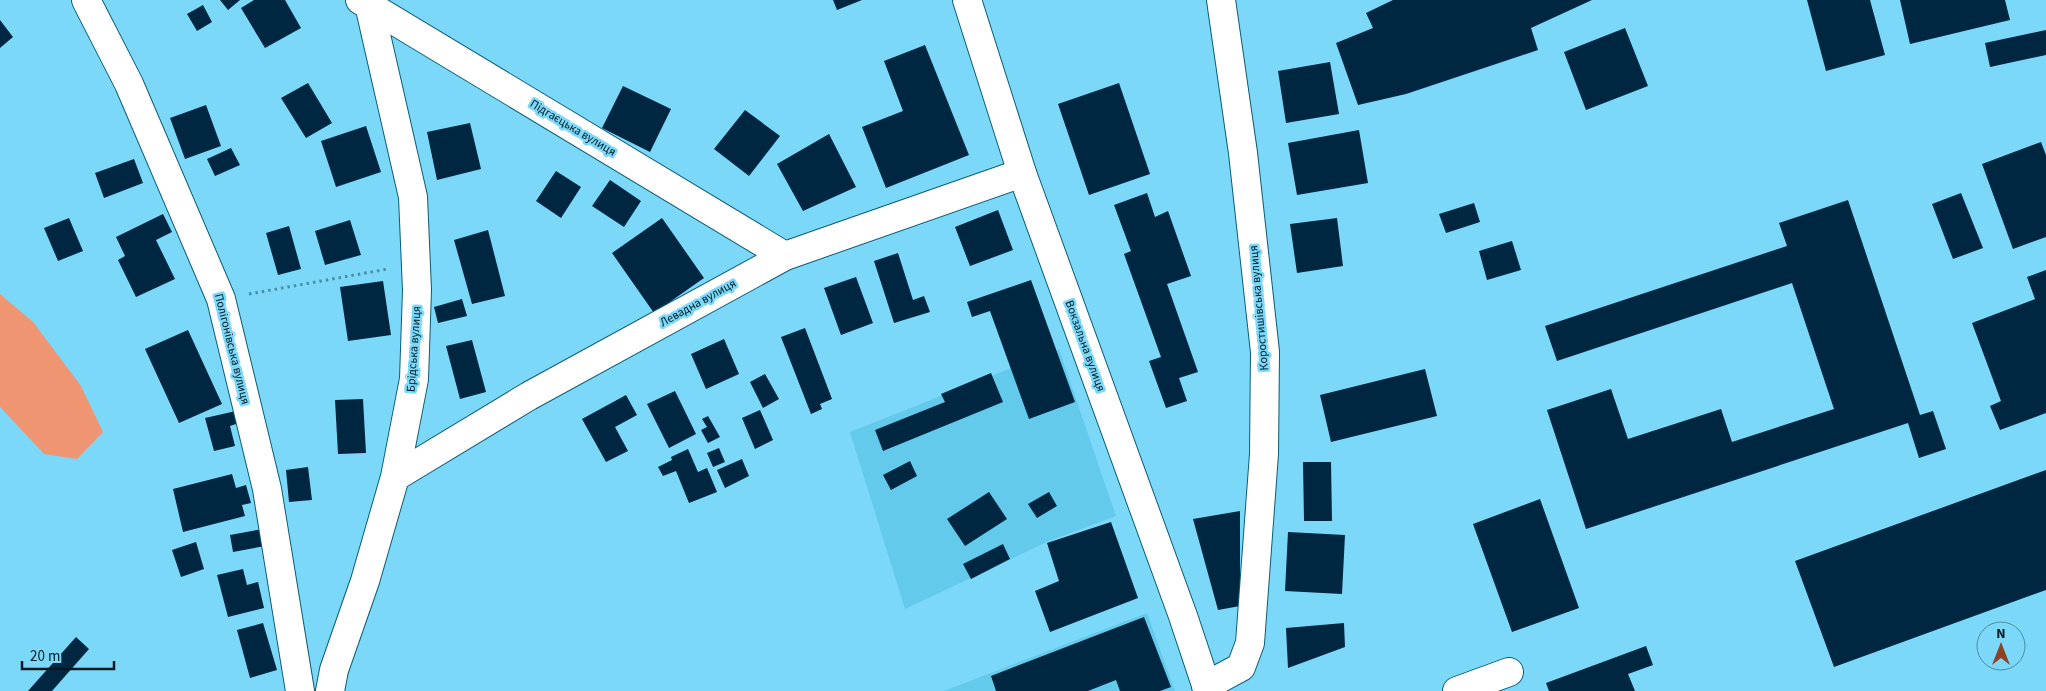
<svg xmlns="http://www.w3.org/2000/svg" width="2046" height="691" viewBox="0 0 2046 691" font-family="'Source Sans 3',sans-serif">
  <style>
    .built { fill: #64caec }
    .green { fill: #ef9571 }
    .building { fill: #002742 }
    .lines { fill: none; stroke-linecap: round; stroke-linejoin: round }
    .minor-casing { stroke: #0c5d74; stroke-width: 30 }
    .major-casing { stroke: #0c5d74; stroke-width: 30 }
    .path { stroke: #4b8da5; stroke-width: 3; stroke-dasharray: 2.5 4; stroke-linecap: butt }
    .minor { stroke: #fff; stroke-width: 28 }
    .major { stroke: #fff; stroke-width: 28 }
    .labels { text-anchor: middle; dominant-baseline: central; stroke-width: 5; stroke-linejoin: round; paint-order: stroke }
    .street-label { font-size: 12px; fill: #001a24; stroke: #7cd8f8 }
  </style>
  <rect width="100%" height="100%" fill="#7cd8f8"/>
  <!-- built -->
  <path class="built" d="M1059,349l57,167 -67,25 -144,68 -55,-177z
    M1147,613l28,78h-231z"/>
  <!-- green -->
  <path class="green" d="M0,294l33,28 48,64 22,46 -26,27 -33,-5 -44,-47z"/>
  <!-- building -->
  <path class="building" d="M220,0h20l-12,10z
    M254,0h31l16,28 -36,20 -24,-40z
    M833,0h29l-25,10z
    M1393,0h199l-61,28 7,22 -132,44 -48,11 -22,-62 37,-15 -7,-15z
    M1807,0h63l15,55 -59,16z
    M1900,0h105l5,20 -100,24z
    M203,5l9,17 -15,9 -10,-17z
    M0,20l13,17 -13,11z
    M1625,28l23,58 -62,24 -22,-58z
    M2046,30v25l-56,12 -5,-24z
    M925,45l44,110 -83,33 -24,-61 41,-16 -19,-50z
    M1330,62l9,52 -53,9 -8,-52z
    M308,83l24,40 -26,15 -25,-40z
    M1119,83l31,91 -61,21 -31,-91z
    M623,86l48,23 -21,43 -48,-24z
    M206,105l15,41 -36,13 -15,-41z
    M745,110l35,26 -31,40 -35,-27z
    M470,123l11,46 -44,11 -10,-48z
    M366,126l15,46 -45,15 -15,-46z
    M1359,130l9,53 -71,12 -9,-52z
    M829,134l27,53 -53,24 -26,-47z
    M2041,142l5,13v82l-33,12 -31,-85z
    M231,148l9,17 -25,11 -8,-17z
    M134,159l9,24 -39,15 -9,-25z
    M556,171l25,16 -20,31 -25,-17z
    M610,180l31,21 -17,26 -32,-21z
    M1147,193l8,24 13,-6 23,65 -24,8 31,88 -19,6 8,23 -21,7 -17,-47 12,-4 -37,-103 7,-3 -17,-46z
    M1961,193l22,55 -30,11 -21,-55z
    M1848,200l72,215 13,-4 13,38 -27,9 -11,-35 -322,106 -39,-119 64,-21 17,50 93,-30 11,33 102,-33 -42,-126 -235,78 -12,-35 242,-80 -8,-23z
    M1474,203l6,19 -34,11 -7,-19z
    M998,210l15,40 -43,16 -15,-39z
    M163,214l9,18 -16,8 19,39 -39,18 -18,-37 7,-4 -9,-19z
    M69,218l14,33 -25,10 -14,-33z
    M662,218l42,60 -50,35 -42,-60z
    M1337,218l6,48 -46,7 -7,-49z
    M350,220l11,35 -36,10 -10,-34z
    M289,226l12,43 -23,6 -12,-42z
    M488,230l17,66 -33,8 -18,-64z
    M1512,241l9,29 -34,10 -8,-29z
    M898,253l15,47 11,-4 6,16 -36,11 -20,-62z
    M2046,270v143l-46,17 -10,-24 11,-5 -29,-78 63,-24 -8,-22z
    M856,277l17,46 -32,12 -17,-47z
    M1031,280l44,122 -46,17 -39,-108 -18,6 -5,-15z
    M383,281l8,54 -43,6 -8,-54z
    M462,299l5,17 -29,7 -4,-16z
    M805,328l27,71 -12,5 2,5 -11,5 -30,-77z
    M188,330l34,74 -43,19 -34,-74z
    M724,339l15,35 -33,15 -15,-35z
    M472,340l14,52 -26,7 -14,-53z
    M1425,369l12,47 -106,26 -11,-47z
    M991,373l12,29 -120,49 -8,-21 70,-28 -4,-8z
    M765,374l14,25 -16,9 -13,-26z
    M675,391l21,43 -27,14 -22,-44z
    M626,395l11,20 -22,12 13,24 -22,11 -24,-43z
    M363,399l3,54 -28,1 -3,-54z
    M760,410l13,30 -18,9 -13,-31z
    M236,411l3,12 -9,3 5,20 -21,5 -9,-33z
    M708,416l12,21 -12,6 -7,-13 6,-3 -5,-8z
    M719,448l6,14 -12,5 -6,-14z
    M688,449l10,23 9,-4 10,24 -28,11 -13,-32 -13,5 -5,-9 14,-7 -1,-3z
    M742,459l7,17 -24,12 -8,-18z
    M910,461l7,15 -26,14 -8,-15z
    M1303,462h28l1,59h-28z
    M308,467l4,33 -23,2 -3,-32z
    M2046,470v120l-212,77 -39,-106z
    M232,474l4,14 10,-3 5,18 -9,2 3,11 -62,16 -10,-43z
    M989,492l18,27 -42,27 -18,-27z
    M1049,492l8,14 -20,12 -9,-14z
    M1540,499l39,109 -67,24 -39,-108z
    M1240,511v95l-22,4 -25,-91z
    M1111,522l27,76 -88,34 -15,-41 24,-10 -12,-38z
    M262,529l3,17 -32,6 -3,-17z
    M1288,532l57,3 -3,59 -57,-3z
    M196,542l8,27 -23,8 -9,-27z
    M1003,544l7,15 -39,20 -8,-15z
    M243,569l4,16 11,-3 6,26 -36,9 -11,-42z
    M1144,617l27,70 -11,4h-40l-4,-11 -28,11h-92l-5,-15z
    M263,623l14,47 -27,8 -13,-48z
    M1344,623l1,24 -57,21 -2,-40z
    M76,637l13,12 -37,42h-24z
    M1646,646l7,19 -25,9 7,17h-86l-3,-8z"/>
  <g class="lines">
    <!-- minor casing -->
    <g class="minor-casing">
      <path id="minor" d="M86,0l43,84 92,215 46,190 33,202
        M360,0l425,256
        M395,477l134,-81 256,-140 237,-83
        M1206,686l35,-19 9,-24 14,-189 1,-102 -22,-199 -22,-153
        M330,691l4,-21 31,-89 30,-104 19,-98 3,-89 -4,-93 -45,-197
        M1457,691l52,-19"/>
    </g>
    <!-- major casing -->
    <g class="major-casing">
      <path id="major" d="M967,0l55,173 161,443 25,75"/>
    </g>
    <!-- path -->
    <path class="path" d="M249,294l139,-25"/>
    <!-- minor -->
    <use href="#minor" class="minor"/>
    <!-- major -->
    <use href="#major" class="major"/>
  </g>
  <g class="labels">
    <!-- street labels -->
    <g class="street-label">
      <text transform="translate(573 128) rotate(31)">Підгаєцька вулиця</text>
      <text transform="translate(698 303) rotate(-29)">Левадна вулиця</text>
      <text transform="translate(1259 308) rotate(-95)">Коростишівська вулиця</text>
      <text transform="translate(1085 346) rotate(70)">Вокзальна вулиця</text>
      <text transform="translate(232 349) rotate(76)">Полігонівська вулиця</text>
      <text transform="translate(414 349) rotate(-86)">Брідська вулиця</text>
    </g>
  </g>
  <!-- north arrow -->
  <g transform="translate(2001 646)"><circle r="24" fill="#7cd8f8" stroke="#4a8ca3"/>
  <path d="M0-4L9 19L0 12L-9 19Z" fill="#8c4325"/>
  <text y="-8" font-size="14" font-weight="bold" text-anchor="middle" fill="#001a24">N</text>
  </g>
  <!-- scale -->
  <path d="M22 661v8h92v-8" fill="none" stroke="#001a24" stroke-width="2.5"/>
  <text x="30" y="661" font-size="15" fill="#001a24" stroke="#7cd8f8" stroke-width="4" paint-order="stroke">20 m</text>
</svg>
